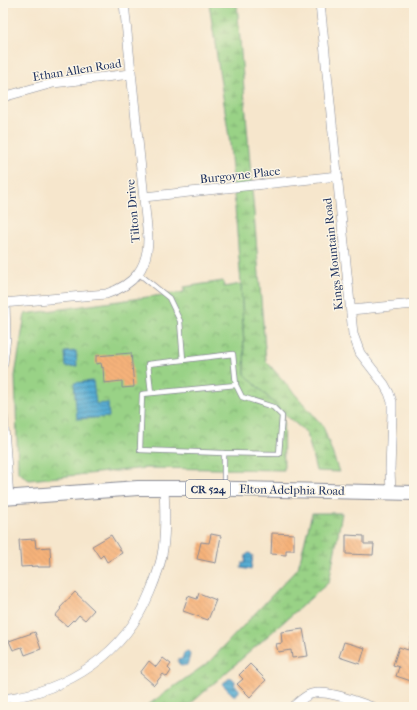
<svg xmlns="http://www.w3.org/2000/svg" width="417" height="710" viewBox="0 0 417 710" font-family="'IM FELL French Canon',serif">
  <style>
    .wetland { fill: url(#wetland-marsh); stroke: #5a8072 }
    .park { fill: url(#park-crowns); stroke: #5a8072 }
    .water { fill: url(#water-rules); stroke: #386e98 }
    .building { fill: url(#building-back-hatch) }
    .lines { fill: none; stroke-linecap: round; stroke-linejoin: round }
    .lane-casing { stroke: #888a95; stroke-width: 6 }
    .street-casing { stroke: #888a95; stroke-width: 10 }
    .primary-casing { stroke: #888a95; stroke-width: 16 }
    .lane { stroke: #fff; stroke-width: 4.5 }
    .street { stroke: #fff; stroke-width: 9 }
    .primary { stroke: #fff; stroke-width: 14 }
    .labels { text-anchor: middle; dominant-baseline: central; stroke-width: 3; stroke-linejoin: round; paint-order: stroke }
    .shield { fill: #fcf5e5; stroke: #5e6a86; stroke-width: 1 }
    .shield-label { font-size: 11px; font-weight: bold; fill: #1b2f5e }
    .street-label { font-size: 12px; fill: #1b2f5e; stroke: #fcf5e5 }
  </style>
  <defs>
    <pattern id="wetland-marsh" width="20" height="14" patternUnits="userSpaceOnUse"><rect width="20" height="14" fill="#99d286"/><path d="M1 5h8M5 5V1M11 12h8M15 12V8" fill="none" stroke="#7cab71"/></pattern>
    <pattern id="park-crowns" width="20" height="18" patternUnits="userSpaceOnUse"><rect width="20" height="18" fill="#99d286"/><path d="M2 6a3 3 0 1 1 6 0M12 15a3 3 0 1 1 6 0" fill="none" stroke="#7cab71"/></pattern>
    <pattern id="water-rules" width="6" height="5" patternUnits="userSpaceOnUse"><rect width="6" height="5" fill="#56acd2"/><path d="M0 2.5h6" fill="none" stroke="#468cae"/></pattern>
    <pattern id="building-back-hatch" width="6" height="6" patternUnits="userSpaceOnUse"><rect width="6" height="6" fill="#f6b27a"/><path d="M-1 5l2 2M0 0l6 6M5-1l2 2" fill="none" stroke="#d2996c"/></pattern>
  </defs>
  <rect width="100%" height="100%" fill="#fcf5e5"/>
  <filter id="ink" filterUnits="userSpaceOnUse"><feTurbulence type="fractalNoise" baseFrequency=".025" numOctaves="2"/><feDisplacementMap in="SourceGraphic" scale="8" xChannelSelector="R" yChannelSelector="G"/><feConvolveMatrix kernelMatrix="1 2 1 2 8 2 1 2 1" color-interpolation-filters="sRGB"/></filter>
  <filter id="wash" filterUnits="userSpaceOnUse"><feTurbulence type="fractalNoise" baseFrequency=".012" numOctaves="4" result="noise"/><feDisplacementMap in="SourceGraphic" scale="16" xChannelSelector="R" yChannelSelector="G"/><feGaussianBlur stdDeviation="0.9" result="paint"/><feColorMatrix in="noise" values="0 0 0 0 0 0 0 0 0 0 0 0 0 0 0 0 0 1.4 0 .05"/><feComposite in="paint" operator="in"/></filter>
  <g filter="url(#wash)">
    <rect width="100%" height="100%" fill="#f6e6cc"/>
    <!-- wetland -->
    <path class="wetland" d="M209,3h28l29,358 57,65 16,46 -23,-1 -9,-38 -24,-20 -38,-39 -4,-90 -11,-140z
      M312,513h30l-13,69 -142,125h-42l64,-45 89,-94z"/>
    <!-- park -->
    <path class="park" d="M223,281l1,6 17,-3 4,90 38,39 1,57 -138,-2 -117,12 -11,-8 -3,-96 10,-62 159,-22v-5z"/>
    <!-- water -->
    <path class="water" d="M76,351l1,15 -11,1 -1,-15z
      M93,381l3,23 12,-1 1,14 -32,2 -3,-36z
      M249,553l2,1 2,2 -2,14 -10,-2 1,-5h3l1,-8z
      M188,651l2,2c0,4 -2,9 -3,12l-6,1 -3,-4v-2l4,-1 2,-6z
      M230,678h2l3,3v2l-1,2 5,4v3l-3,3h-3l-11,-11z"/>
    <g id="blocks">
      <!-- building -->
      <path class="building" d="M131,353l3,34 -12,1v-7l-18,2 -1,-16 -1,1 -1,-5 -5,1v-8z
        M272,533l22,1v16h-8v5l-15,-1z
        M211,534l10,2 -5,27 -19,-4 4,-17 8,1z
        M111,535l11,18 -15,9 -4,-7 -3,3 -8,-12z
        M346,535l18,1v8h10l-1,11 -27,-1z
        M35,539l1,9 14,-1 1,20h-13v-1l-17,1 -2,-27z
        M75,592l19,18 -9,10 -6,-5 -5,6 -1,-1 -6,6 -12,-10 6,-7 -1,-1z
        M199,593l17,7 -8,20 -25,-9 5,-15 9,3z
        M303,629l5,27 -16,2 -1,-8 -13,2 -2,-8 6,-1 -1,-11z
        M35,632l6,17 -16,6 -3,-8 -9,3 -4,-9z
        M412,635h2v36l-3,10 -15,-5 3,-9 -6,-2 6,-18 9,3z
        M344,642l21,6 -5,16 -21,-7z
        M163,658l8,6 -3,4 3,3 -4,6 -4,-3 -9,11 -14,-12 9,-12 7,6z
        M250,664l16,16 -16,17 -13,-13 6,-5 -4,-4z"/>
    </g>
  </g>
  <g filter="url(#ink)">
    <use href="#blocks" fill-opacity="0" stroke="#888a95" stroke-width="1"/>
    <g class="lines">
      <!-- lane casing -->
      <g class="lane-casing">
        <path id="lane" d="M138,273l31,25 11,23 3,39 50,-6 3,31 -94,9 -2,56 84,3v35
          M151,393l-3,-29 35,-4
          M224,453l55,1 3,-38 -9,-9 -31,-10 -6,-12"/>
      </g>
      <!-- street casing -->
      <g class="street-casing">
        <path id="street" d="M320,3l33,331 7,19 24,31 5,9 3,9v10l-2,58 1,22
          M3,97l50,-14 78,-9
          M144,197l194,-21
          M3,303l103,-9c28,-9 42,-26 42,-56l-24,-235
          M351,310l63,-6
          M3,364l3,-27 -1,-35
          M3,414l6,84
          M3,699c65,-8 122,-45 147,-107 6,-14 11,-28 13,-43 3,-21 2,-41 1,-61
          M293,707c6,-5 11,-11 18,-13 16,-5 46,8 62,13"/>
      </g>
      <!-- primary casing -->
      <g class="primary-casing">
        <path id="primary" d="M3,498l135,-10h50l226,5"/>
      </g>
      <!-- lane -->
      <use href="#lane" class="lane"/>
      <!-- street -->
      <use href="#street" class="street"/>
      <!-- primary -->
      <use href="#primary" class="primary"/>
    </g>
  </g>
  <g class="labels">
    <!-- shield labels -->
    <rect class="shield" x="186" y="480" width="44" height="18" rx="3"/>
    <g class="shield-label">
      <text x="208" y="489">CR 524</text>
    </g>
    <!-- street labels -->
    <g class="street-label">
      <text transform="translate(77 70) rotate(-9)">Ethan Allen Road</text>
      <text transform="translate(240 175) rotate(-6)">Burgoyne Place</text>
      <text transform="translate(133 211) rotate(-95)">Tilton Drive</text>
      <text transform="translate(333 254) rotate(-96)">Kings Mountain Road</text>
      <text transform="translate(292 490) rotate(1)">Elton Adelphia Road</text>
    </g>
  </g>
  <!-- margin -->
  <rect width="417" height="710" fill="none" stroke="#fcf5e5" stroke-width="16"/>
</svg>
